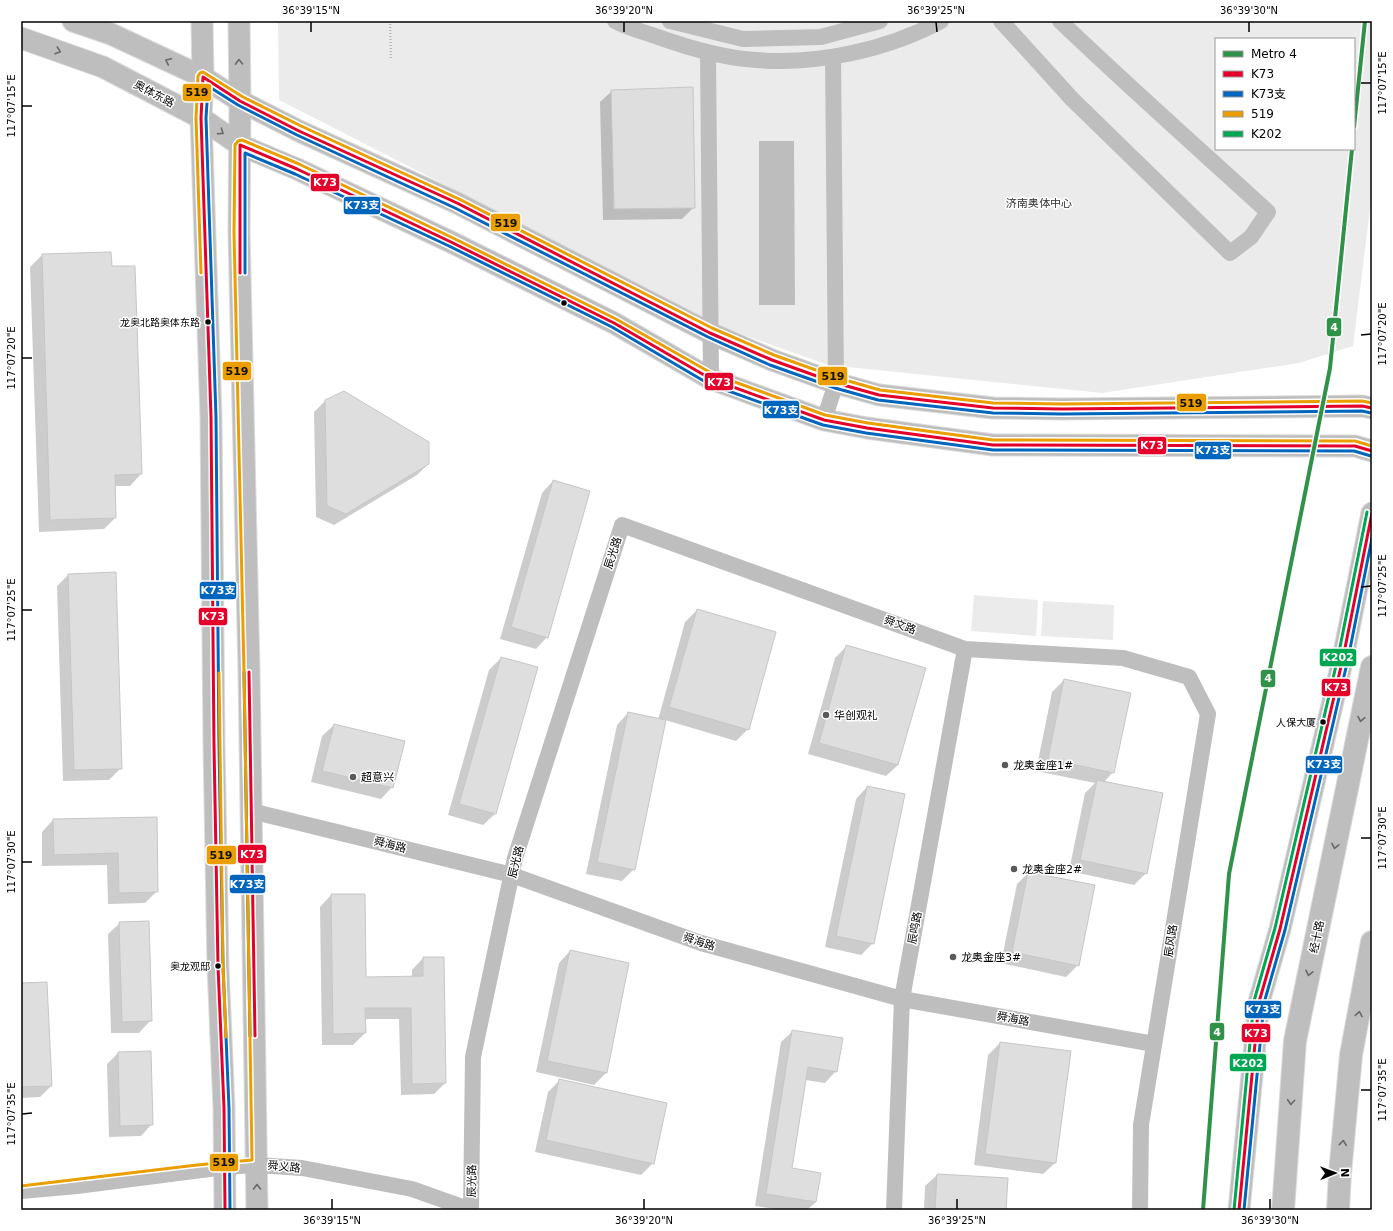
<svg xmlns="http://www.w3.org/2000/svg" width="1393" height="1231" viewBox="0 0 1393 1231" font-family="'DejaVu Sans','Noto Sans SC',sans-serif">
  <style>
    .green { fill: #ebebeb; fill-rule: evenodd }
    .water { fill: #bdbdbd }
    .shadow { fill: #0003 }
    .building { fill: #dedede; stroke: #c6c6c6 }
    .lines { fill: none; stroke-linecap: round; stroke-linejoin: round }
    .major-casing { stroke: #dbdbdb; stroke-width: 23 }
    .highway-casing { stroke: #dbdbdb; stroke-width: 24 }
    .path { stroke: #b9b9b9; stroke-width: 2.5; stroke-dasharray: 1 2; stroke-linecap: butt }
    .minor { stroke: #bebebe; stroke-width: 16 }
    .major { stroke: #bebebe; stroke-width: 21 }
    .highway { stroke: #bebebe; stroke-width: 22 }
    .bus-1-casing { stroke: #fff; stroke-width: 6 }
    .bus-2-casing { stroke: #fff; stroke-width: 6 }
    .bus-3-casing { stroke: #fff; stroke-width: 6 }
    .bus-4-casing { stroke: #fff; stroke-width: 6 }
    .bus-1 { stroke: #e4002b; stroke-width: 3 }
    .bus-2 { stroke: #0065bd; stroke-width: 3 }
    .bus-3 { stroke: #eb9e00; stroke-width: 3 }
    .bus-4 { stroke: #00a651; stroke-width: 3 }
    .metro-1-casing { stroke: #fff; stroke-width: 7 }
    .metro-1 { stroke: #2f9248; stroke-width: 4 }
    .oneway { stroke: #686868 }
    .ticks { fill: none; stroke: #000; stroke-width: 1.5 }
    .bus-dot { fill: #000; stroke: #fff; stroke-width: 1.5 }
    .poi-dot { fill: #595959; stroke: #fff; stroke-width: 1.5 }
    .labels { text-anchor: middle; dominant-baseline: central; stroke-width: 3; stroke-linejoin: round; paint-order: stroke }
    .bus-label { font-size: 10px; fill: #000; stroke: #fff; text-anchor: end }
    .street-label { font-size: 11px; fill: #000; stroke: #fff }
    .park-label { font-size: 11px; fill: #313131; stroke: #fff }
    .poi-label { font-size: 11px; fill: #000; stroke: #fff; text-anchor: start }
    .line-badge { stroke: #fff; stroke-width: 1.5 }
    .badge-label { font-size: 11px; text-anchor: middle; font-weight: bold; fill: #fff }
    .pale-badge-label { font-size: 11px; text-anchor: middle; font-weight: bold; fill: #111 }
    .neatline { fill: none; stroke: #000; stroke-width: 1.5 }
    .ticks-label { font-size: 10px; text-anchor: middle; fill: #000 }
  </style>
  <rect width="100%" height="100%" fill="#fff"/>
  <!-- green -->
  <path class="green" d="M278,21h1094v172l-19,153 -54,17 -197,30 -274,-28 -101,-36 -448,-229zM1216,39h138v110h-138z
    M974,595l64,5 -2,36 -65,-5z
    M1043,601l71,4 -1,35 -72,-4z"/>
  <!-- water -->
  <path class="water" d="M759,141h35l1,164h-36z"/>
  <!-- shadow -->
  <path class="shadow" d="M612,91l82,116 -12,12 -79,1 -3,-118z
    M110,253l1,14h23l7,207 -11,12h-16l1,32 -11,11 -65,3 -9,-265 12,-12z
    M325,401l103,63 -11,11 -83,50 -18,-8 -2,-105z
    M553,481l-6,156 -11,12 -36,-10 42,-146z
    M68,575l53,193 -12,12 -46,1 -6,-195z
    M697,610l51,119 -12,12 -71,-21 -31,149 -12,12 -36,-7 31,-149 11,-12 30,7 27,-98z
    M847,646l51,119 -12,11 -78,-22 27,-96z
    M501,658l36,10 -42,146 -12,11 -35,-10 41,-145z
    M1064,680l49,92 -9,10 42,91 -12,12 -65,-14 16,-78 10,-10 -59,-12 16,-79z
    M334,725l58,62 -11,12 -70,-17 11,-46z
    M867,787l6,156 -12,12 -36,-8 31,-148z
    M156,818l1,73 -12,12 -37,1 -1,-39 -65,1v-34l11,-12z
    M1028,873l50,92 -12,12 -65,-14 16,-79z
    M331,895l34,83 47,-1v-7l11,-12 22,125 -11,11 -33,1 -2,-76h-34v14l-12,12h-31l-2,-138z
    M120,923l30,98 -11,12h-28l-3,-99z
    M570,951l58,12 -22,110 -12,12 -58,-13 23,-109z
    M21,984l30,102 -11,11 -19,1z
    M793,1031l43,40 -11,12 -20,-3 -14,89 25,33 -9,8h-25l-27,-4 26,-164z
    M1000,1043l55,120 -12,11 -69,-9 14,-110z
    M118,1053l34,71 -11,12 -32,1 -2,-73z
    M559,1081l94,82 -12,12 -106,-23 13,-60z
    M937,1175l68,35h-81l1,-24z"/>
  <!-- building -->
  <path class="building" d="M693,87l2,121 -81,1 -3,-119z
    M111,252l1,14h23l7,208 -27,1 1,43 -66,2 -8,-266z
    M344,391l85,51v22l-83,50 -19,-8 -2,-106z
    M553,480l37,11 -42,147 -37,-11z
    M116,572l6,197 -48,1 -6,-196z
    M697,609l79,23 -27,98 -80,-23z
    M846,645l80,23 -28,97 -79,-22z
    M501,657l37,10 -42,147 -37,-10z
    M1064,679l67,14 -17,80 -66,-14z
    M628,712l38,8 -31,150 -38,-8z
    M334,724l71,17 -12,47 -71,-17z
    M1097,780l66,13 -16,81 -67,-14z
    M867,786l38,8 -31,150 -38,-8z
    M157,817l1,75 -39,1 -1,-40 -64,2 -1,-36z
    M1028,872l67,13 -16,81 -67,-14z
    M331,894h34l1,83 57,-1v-19h21l2,126 -34,1 -1,-76h-46l1,25 -33,1z
    M149,921l3,100 -30,1 -3,-100z
    M570,950l59,13 -22,110 -60,-12z
    M47,982l5,104 -31,1v-104z
    M792,1030l51,8 -6,34 -29,-5 -16,101 29,5 -5,29 -50,-8z
    M1000,1042l71,9 -15,112 -71,-9z
    M151,1051l2,74 -33,1 -2,-74z
    M559,1079l108,24 -13,61 -108,-24z
    M937,1174l71,4 -2,32h-71z"/>
  <g class="lines">
    <!-- major casing -->
    <g class="major-casing">
      <path id="major" d="M73,21l38,13 92,43 37,24 59,30 158,72 253,130 62,27 64,23 43,12 114,13 69,1 300,-3 10,2
        M202,21l1,56 -2,41 10,299 3,328 4,221 6,142 1,102
        M239,21l1,80 -1,131 10,439 8,539
        M21,38l82,29 98,51 39,27 57,24 154,73 163,81 97,56 113,41 43,8 126,17 362,1 17,5
        M1239,1210l20,-208 21,-73 63,-271 29,-145"/>
    </g>
    <!-- highway casing -->
    <g class="highway-casing">
      <path id="highway" d="M1283,1210l12,-169 77,-374
        M1338,1210l2,-37 11,-118 21,-113"/>
    </g>
    <!-- path -->
    <path class="path" d="M390,21l1,38"/>
    <!-- minor -->
    <path class="minor" d="M615,21c13,7 29,11 43,16 31,11 64,21 98,23 61,5 131,-10 185,-39
      M670,21l73,18 78,-2 59,-16
      M1001,21l71,78 158,154 21,-16 17,-25c-70,-64 -140,-126 -208,-191
      M708,53l3,326
      M824,420l12,-37 -3,-326
      M251,811l261,64 189,68 201,56 252,45
      M21,1191l56,-5 148,-19 32,-2 45,3 110,21 59,21
      M471,1210l2,-153 42,-199 107,-333 343,124 158,9 66,19 19,37 -67,411 -1,85
      M894,1210l8,-211 63,-350"/>
    <!-- major -->
    <use href="#major" class="major"/>
    <!-- highway -->
    <use href="#highway" class="highway"/>
    <!-- bus-1 casing -->
    <g class="bus-1-casing">
      <path id="bus-1" d="M240,273v-128l57,24 154,73 163,81 97,56 113,41 43,8 126,17 362,1 17,5
        M249,672l6,364
        M225,1210l-1,-102 -6,-142 -4,-221 -3,-328 -10,-299 2,-41 37,24 59,30 158,72 253,130 62,27 64,23 43,12 114,13 69,1 300,-3 10,2
        M1239,1210l20,-208 21,-73 63,-271 29,-145"/>
    </g>
    <!-- bus-2 casing -->
    <g class="bus-2-casing">
      <path id="bus-2" d="M245,273v-120l50,21 154,72 163,81 97,57 114,41 43,8 127,17 361,1 17,5
        M244,672l6,364
        M230,1210l-1,-102 -6,-142 -4,-221 -3,-328 -10,-299 2,-32 30,19 59,30 158,73 253,129 62,28 65,23 43,12 115,13 69,1 300,-3 9,2
        M1244,1210l20,-207 21,-73 63,-271 24,-121"/>
    </g>
    <!-- bus-3 casing -->
    <g class="bus-3-casing">
      <path id="bus-3" d="M201,273l-5,-155 2,-42 2,-3 3,-1 40,25 58,29 158,73 253,129 62,27 64,23 42,12 113,13 69,1 300,-3 10,2
        M219,673l4,293 3,71
        M21,1186l176,-21 55,-5 -8,-489 -10,-439 1,-87 3,-4 4,-1 57,24 154,74 163,81 97,55 112,41 43,8 125,17 362,1 17,5"/>
    </g>
    <!-- bus-4 casing -->
    <g class="bus-4-casing">
      <path id="bus-4" d="M1234,1210l20,-209 21,-73 63,-271 29,-145"/>
    </g>
    <!-- bus-1 -->
    <use href="#bus-1" class="bus-1"/>
    <!-- bus-2 -->
    <use href="#bus-2" class="bus-2"/>
    <!-- bus-3 -->
    <use href="#bus-3" class="bus-3"/>
    <!-- bus-4 -->
    <use href="#bus-4" class="bus-4"/>
    <!-- metro-1 casing -->
    <g class="metro-1-casing">
      <path id="metro-1" d="M1354,127l11,-106
        M1203,1210l26,-336 101,-506 22,-219"/>
    </g>
    <!-- metro-1 -->
    <use href="#metro-1" class="metro-1"/>
  </g>
  <!-- one-way arrows -->
  <defs><path id="oneway-chevron" d="M-2-3.5L2.5 0L-2 3.5" fill="none" stroke-width="1.6" stroke-linecap="round" stroke-linejoin="round"/></defs>
  <g class="oneway">
    <use href="#oneway-chevron" transform="translate(58 51) rotate(19)"/>
    <use href="#oneway-chevron" transform="translate(168 61) rotate(-155)"/>
    <use href="#oneway-chevron" transform="translate(239 62) rotate(-91)"/>
    <use href="#oneway-chevron" transform="translate(221 132) rotate(34)"/>
    <use href="#oneway-chevron" transform="translate(1361 719) rotate(101)"/>
    <use href="#oneway-chevron" transform="translate(1335 846) rotate(102)"/>
    <use href="#oneway-chevron" transform="translate(1309 973) rotate(102)"/>
    <use href="#oneway-chevron" transform="translate(1359 1014) rotate(-80)"/>
    <use href="#oneway-chevron" transform="translate(1291 1102) rotate(94)"/>
    <use href="#oneway-chevron" transform="translate(1343 1143) rotate(-84)"/>
    <use href="#oneway-chevron" transform="translate(257 1187) rotate(-91)"/>
  </g>
  <!-- ticks -->
  <path class="ticks" d="M311,22v10M624,22v10M936,22l1,10M1249,22v10M1361,83h10M22,106h10M1361,335l10,-1M22,358h10M1361,587l10,-1M22,610h10M1361,838h10M22,862h10M1361,1090h10M22,1114l10,-1M332,1199v10M644,1199v10M957,1199v10M1270,1199v10"/>
  <!-- markers -->
  <g class="bus-dot">
    <circle cx="564" cy="303" r="3.5"/>
    <circle cx="208" cy="322" r="3.5"/>
    <circle cx="1323" cy="722" r="3.5"/>
    <circle cx="218" cy="966" r="3.5"/>
  </g>
  <g class="poi-dot">
    <circle cx="826" cy="715" r="4"/>
    <circle cx="1005" cy="765" r="4"/>
    <circle cx="353" cy="777" r="4"/>
    <circle cx="1014" cy="869" r="4"/>
    <circle cx="953" cy="957" r="4"/>
  </g>
  <g class="labels">
    <!-- bus labels -->
    <g class="bus-label">
      <text x="200" y="322">龙奥北路奥体东路</text>
      <text x="1316" y="722">人保大厦</text>
      <text x="210" y="966">奥龙观邸</text>
    </g>
    <!-- street labels -->
    <g class="street-label">
      <text transform="translate(154 94) rotate(28)">奥体东路</text>
      <text transform="translate(613 553) rotate(-72)">辰光路</text>
      <text transform="translate(900 625) rotate(20)">舜文路</text>
      <text transform="translate(390 845) rotate(14)">舜海路</text>
      <text transform="translate(516 862) rotate(-76)">辰光路</text>
      <text transform="translate(915 928) rotate(-80)">辰鸣路</text>
      <text transform="translate(1317 937) rotate(-78)">经十路</text>
      <text transform="translate(1171 941) rotate(-81)">辰风路</text>
      <text transform="translate(699 942) rotate(18)">舜海路</text>
      <text transform="translate(1013 1019) rotate(10)">舜海路</text>
      <text transform="translate(284 1167) rotate(5)">舜义路</text>
      <text transform="translate(472 1181) rotate(-89)">辰光路</text>
    </g>
    <!-- park labels -->
    <g class="park-label">
      <text x="1039" y="203">济南奥体中心</text>
    </g>
    <!-- poi labels -->
    <g class="poi-label">
      <text x="834" y="715">华创观礼</text>
      <text x="1013" y="765">龙奥金座1#</text>
      <text x="361" y="777">超意兴</text>
      <text x="1022" y="869">龙奥金座2#</text>
      <text x="961" y="957">龙奥金座3#</text>
    </g>
  </g>
  <g class="line-badge">
    <rect x="182" y="83" width="30" height="19" rx="4" fill="#eb9e00"/>
    <rect x="310" y="173" width="30" height="19" rx="4" fill="#e4002b"/>
    <rect x="343" y="196" width="38" height="19" rx="4" fill="#0065bd"/>
    <rect x="490" y="213" width="31" height="19" rx="4" fill="#eb9e00"/>
    <rect x="1326" y="317" width="16" height="20" rx="4" fill="#2f9248"/>
    <rect x="222" y="361" width="30" height="20" rx="4" fill="#eb9e00"/>
    <rect x="817" y="366" width="31" height="20" rx="4" fill="#eb9e00"/>
    <rect x="704" y="372" width="30" height="19" rx="4" fill="#e4002b"/>
    <rect x="1176" y="393" width="31" height="19" rx="4" fill="#eb9e00"/>
    <rect x="762" y="400" width="38" height="19" rx="4" fill="#0065bd"/>
    <rect x="1137" y="436" width="30" height="19" rx="4" fill="#e4002b"/>
    <rect x="1194" y="441" width="38" height="19" rx="4" fill="#0065bd"/>
    <rect x="199" y="581" width="38" height="19" rx="4" fill="#0065bd"/>
    <rect x="198" y="607" width="30" height="19" rx="4" fill="#e4002b"/>
    <rect x="1319" y="648" width="38" height="19" rx="4" fill="#00a651"/>
    <rect x="1260" y="669" width="16" height="19" rx="4" fill="#2f9248"/>
    <rect x="1321" y="678" width="30" height="19" rx="4" fill="#e4002b"/>
    <rect x="1305" y="755" width="38" height="19" rx="4" fill="#0065bd"/>
    <rect x="237" y="844" width="30" height="20" rx="4" fill="#e4002b"/>
    <rect x="206" y="845" width="31" height="20" rx="4" fill="#eb9e00"/>
    <rect x="229" y="874" width="37" height="20" rx="4" fill="#0065bd"/>
    <rect x="1244" y="1000" width="38" height="19" rx="4" fill="#0065bd"/>
    <rect x="1209" y="1022" width="16" height="19" rx="4" fill="#2f9248"/>
    <rect x="1241" y="1023" width="30" height="20" rx="4" fill="#e4002b"/>
    <rect x="1229" y="1053" width="38" height="19" rx="4" fill="#00a651"/>
    <rect x="209" y="1153" width="30" height="19" rx="4" fill="#eb9e00"/>
  </g>
  <g class="badge-label">
    <text x="325" y="186">K73</text>
    <text x="362" y="209">K73支</text>
    <text x="1334" y="331">4</text>
    <text x="719" y="386">K73</text>
    <text x="781" y="414">K73支</text>
    <text x="1152" y="449">K73</text>
    <text x="1213" y="454">K73支</text>
    <text x="218" y="594">K73支</text>
    <text x="213" y="620">K73</text>
    <text x="1338" y="661">K202</text>
    <text x="1268" y="682">4</text>
    <text x="1336" y="691">K73</text>
    <text x="1324" y="768">K73支</text>
    <text x="252" y="858">K73</text>
    <text x="247" y="888">K73支</text>
    <text x="1263" y="1013">K73支</text>
    <text x="1217" y="1036">4</text>
    <text x="1256" y="1037">K73</text>
    <text x="1248" y="1067">K202</text>
  </g>
  <g class="pale-badge-label">
    <text x="197" y="96">519</text>
    <text x="506" y="227">519</text>
    <text x="237" y="375">519</text>
    <text x="833" y="380">519</text>
    <text x="1191" y="407">519</text>
    <text x="221" y="859">519</text>
    <text x="224" y="1166">519</text>
  </g>
  <!-- border -->
  <rect width="1393" height="1231" fill="none" stroke="#ffffff" stroke-width="44"/>
  <!-- legend -->
  <rect x="1215" y="38" width="140" height="112" fill="#ffffff" stroke="#999999"/>
  <rect x="1223" y="51" width="20" height="6" fill="#2f9248" stroke="#999999"/>
  <text x="1251" y="58" font-size="12" fill="#000000">Metro 4</text>
  <rect x="1223" y="71" width="20" height="6" fill="#e4002b" stroke="#999999"/>
  <text x="1251" y="78" font-size="12" fill="#000000">K73</text>
  <rect x="1223" y="91" width="20" height="6" fill="#0065bd" stroke="#999999"/>
  <text x="1251" y="98" font-size="12" fill="#000000">K73支</text>
  <rect x="1223" y="111" width="20" height="6" fill="#eb9e00" stroke="#999999"/>
  <text x="1251" y="118" font-size="12" fill="#000000">519</text>
  <rect x="1223" y="131" width="20" height="6" fill="#00a651" stroke="#999999"/>
  <text x="1251" y="138" font-size="12" fill="#000000">K202</text>
  <!-- north arrow -->
  <g transform="translate(1335 1173) rotate(89)" stroke="#ffffff" stroke-width="3" paint-order="stroke">
  <path d="M0-3L7 15L0 10L-7 15Z" fill="#000000"/>
  <text y="-6" font-size="11" font-weight="bold" text-anchor="middle" fill="#000000">N</text>
  </g>
  <rect x="22" y="22" width="1349" height="1187" class="neatline"/>
  <g class="ticks-label">
    <text x="311" y="14">36°39'15"N</text>
    <text x="624" y="14">36°39'20"N</text>
    <text x="936" y="14">36°39'25"N</text>
    <text x="1249" y="14">36°39'30"N</text>
    <text transform="translate(1382 83) rotate(-90)" y="4">117°07'15"E</text>
    <text transform="translate(11 106) rotate(-90)" y="4">117°07'15"E</text>
    <text transform="translate(1382 334) rotate(-90)" y="4">117°07'20"E</text>
    <text transform="translate(11 358) rotate(-90)" y="4">117°07'20"E</text>
    <text transform="translate(1382 586) rotate(-90)" y="4">117°07'25"E</text>
    <text transform="translate(11 610) rotate(-90)" y="4">117°07'25"E</text>
    <text transform="translate(1382 838) rotate(-90)" y="4">117°07'30"E</text>
    <text transform="translate(11 862) rotate(-90)" y="4">117°07'30"E</text>
    <text transform="translate(1382 1090) rotate(-90)" y="4">117°07'35"E</text>
    <text transform="translate(11 1114) rotate(-90)" y="4">117°07'35"E</text>
    <text x="332" y="1224">36°39'15"N</text>
    <text x="644" y="1224">36°39'20"N</text>
    <text x="957" y="1224">36°39'25"N</text>
    <text x="1270" y="1224">36°39'30"N</text>
  </g>
</svg>
